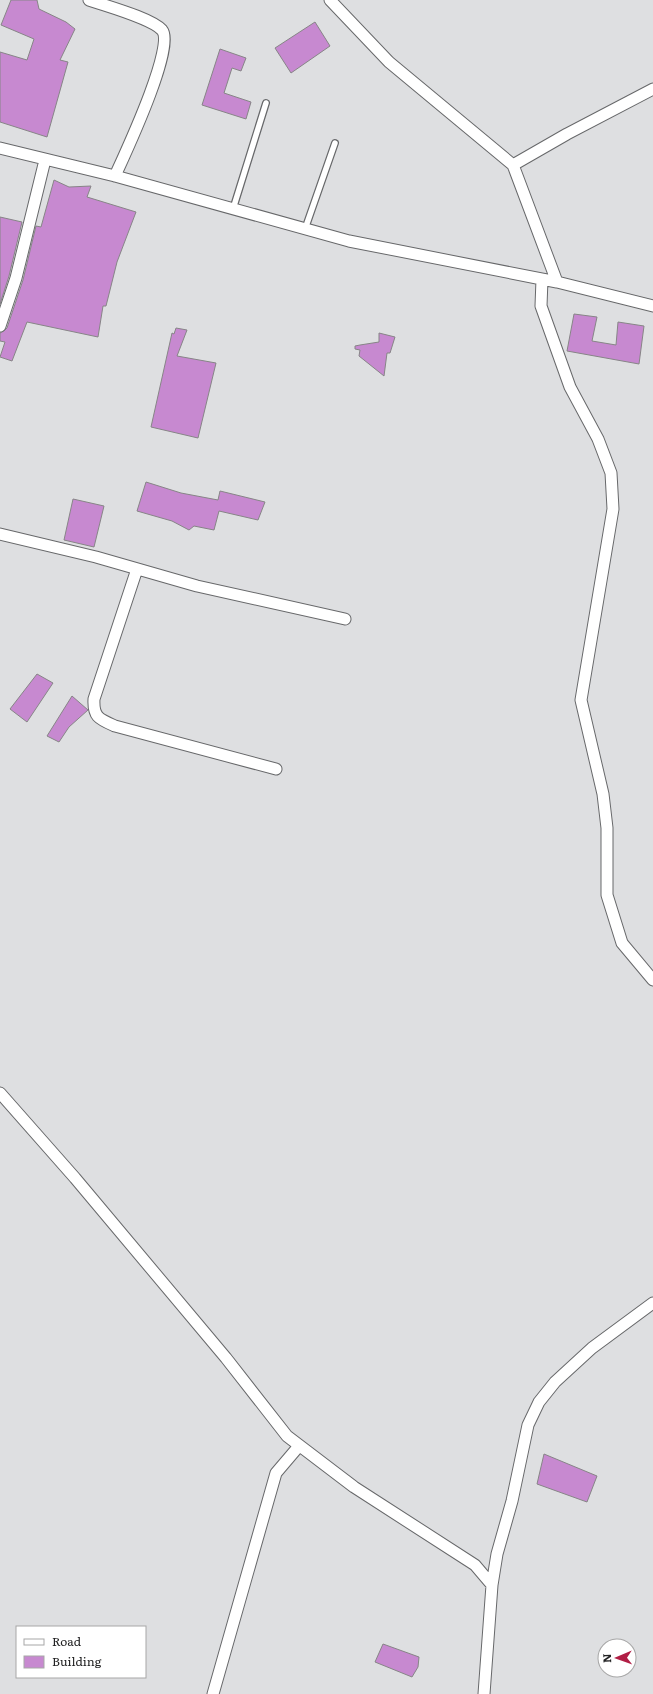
<svg xmlns="http://www.w3.org/2000/svg" width="653" height="1694" viewBox="0 0 653 1694" font-family="Literata,serif">
  <style>
    .building { fill: #c789d0; stroke: #878587 }
    .lines { fill: none; stroke-linecap: round; stroke-linejoin: round }
    .service-casing { stroke: #67686a; stroke-width: 8 }
    .minor-casing { stroke: #67686a; stroke-width: 13 }
    .service { stroke: #fff; stroke-width: 5.5 }
    .minor { stroke: #fff; stroke-width: 11 }
  </style>
  <rect width="100%" height="100%" fill="#dedfe1"/>
  <!-- building -->
  <path class="building" d="M11,0h26l2,9 27,13 9,7 -15,31 8,2 -21,75 -47,-15v-70l27,8 7,-21 -33,-14z
    M315,22l15,24 -39,27 -16,-25z
    M220,49l26,9 -5,13 -9,-3 -8,25 27,9 -5,17 -44,-14z
    M54,180l15,7 22,-1 -4,11 49,15 -19,50 -11,44h-3l-5,31 -71,-15 -15,39 -12,-4 5,-15 -5,-1v-8l4,-2 3,-3 16,-48 13,-54 5,1z
    M0,217l22,5 -13,54 -9,28z
    M574,314l23,3 -5,24 24,4 2,-23 26,4 -5,38 -72,-13z
    M176,328l11,2 -10,26 39,7 -18,75 -47,-11 21,-94 2,1z
    M379,333l16,4 -5,16h-3l-3,23 -25,-20 1,-6 -5,-1v-3l5,-1 19,-3z
    M146,482l35,11 37,7 2,-9 45,11 -7,18 -39,-9 -5,19 -20,-4 -5,4 -17,-9 -35,-10z
    M73,499l31,7 -10,41 -30,-7z
    M37,674l16,9 -26,39 -17,-13z
    M72,696l16,14 -19,17 -10,15 -12,-6z
    M544,1454l53,22 -10,26 -50,-18z
    M383,1644l36,13 -1,10 -6,10 -37,-15z"/>
  <g class="lines">
    <!-- service casing -->
    <g class="service-casing">
      <path id="service" d="M233,209l33,-106
        M305,229l30,-86"/>
    </g>
    <!-- minor casing -->
    <g class="minor-casing">
      <path id="minor" d="M89,0c17,6 62,18 73,30 14,16 -38,126 -47,146
        M330,0l59,62 124,103 44,117
        M0,148l115,28 234,65 208,41 96,24
        M513,165l54,-31 86,-45
        M542,279l-1,27 29,81 28,52 13,34 2,36 -32,191 22,94 4,34v67l15,48 31,37
        M0,326l16,-48 29,-118
        M0,534l96,23 101,29 148,33
        M137,569l-43,130c-1,18 5,20 21,27l161,43
        M0,1093l75,85 151,180 61,78 67,51 121,78 17,20
        M213,1694l63,-221 23,-27
        M484,1694l8,-109 5,-31 15,-53 16,-76 11,-23 16,-20 37,-34 61,-45"/>
    </g>
    <!-- service -->
    <use href="#service" class="service"/>
    <!-- minor -->
    <use href="#minor" class="minor"/>
  </g>
  <!-- legend -->
  <rect x="16" y="1626" width="130" height="52" fill="#ffffff" stroke="#a7a7a7"/>
  <rect x="24" y="1639" width="20" height="6" fill="#ffffff" stroke="#a7a7a7"/>
  <text x="52" y="1646" font-size="12" fill="#222223">Road</text>
  <rect x="24" y="1656" width="20" height="12" fill="#c789d0" stroke="#a7a7a7"/>
  <text x="52" y="1666" font-size="12" fill="#222223">Building</text>
  <!-- north arrow -->
  <g transform="translate(617 1658) rotate(268)"><circle r="19" fill="#ffffff" stroke="#a7a7a7"/>
  <path d="M0-3L7 15L0 10L-7 15Z" fill="#b11e45"/>
  <text y="-6" font-size="11" font-weight="bold" text-anchor="middle" fill="#222223">N</text>
  </g>
</svg>
